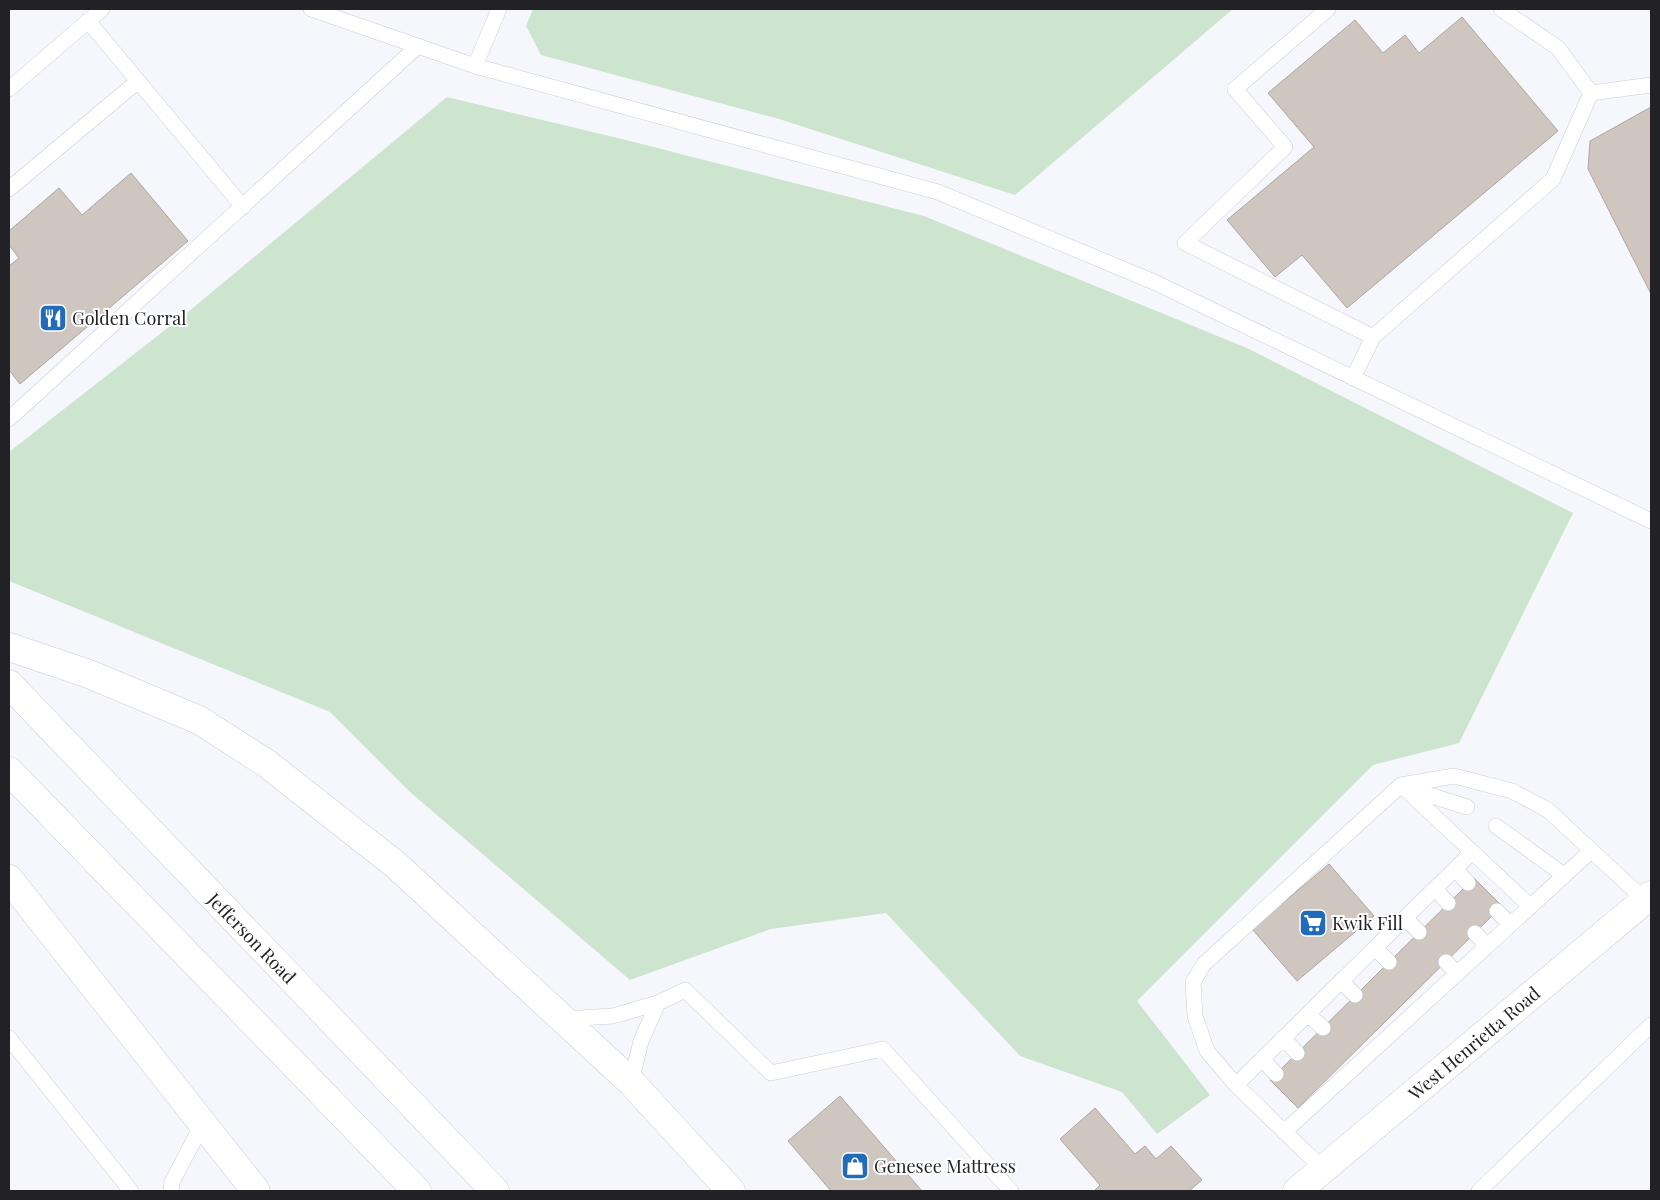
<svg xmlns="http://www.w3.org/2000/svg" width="1660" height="1200" viewBox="0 0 1660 1200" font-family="'Playfair Display',serif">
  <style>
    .green { fill: #cde4ce }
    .building { fill: #cfc6bf; stroke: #aea69f }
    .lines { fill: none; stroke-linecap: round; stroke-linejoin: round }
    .service-casing { stroke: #caccd6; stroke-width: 16 }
    .primary-casing { stroke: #caccd6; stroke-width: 29 }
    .service { stroke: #fff; stroke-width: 15 }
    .primary { stroke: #fff; stroke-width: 28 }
    .labels { text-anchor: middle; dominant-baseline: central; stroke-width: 4; stroke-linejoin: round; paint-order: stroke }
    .poi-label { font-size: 18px; fill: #222226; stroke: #fff; text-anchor: start }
    .street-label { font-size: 18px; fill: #222226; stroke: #fff }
  </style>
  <rect width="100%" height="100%" fill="#f6f7fd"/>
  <!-- green -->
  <path class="green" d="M533,9h700l-218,186 -236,-76 -238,-64 -15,-29z
    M447,97l183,44 294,75 323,132 326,165 -114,230 -86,22 -236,236 73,94 -53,39 -35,-42 -102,-36 -134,-143 -115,16 -141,51 -220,-188 -80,-80 -321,-131v-129l179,-140z"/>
  <!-- building -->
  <path class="building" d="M1462,17l96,114 -211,177 -45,-53 -27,22 -48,-57 87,-73 -46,-54 87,-73 28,33 22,-18 14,18z
    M1651,107v187l-63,-125 2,-28z
    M131,173l57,68 -168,143 -11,-14v-104l10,-8 -10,-13v-14l50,-43 23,27z
    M1329,864l45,52 -77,65 -45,-52z
    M1474,878l28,28 -204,202 -28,-28z
    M840,1096l82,95h-91l-43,-50z
    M1095,1108l40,46 10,-8 11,13 15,-13 31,34 -13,11h-95l6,-6 -40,-46z"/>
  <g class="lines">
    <!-- service casing -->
    <g class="service-casing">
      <path id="service" d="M311,9l164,57 463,126 216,90 497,239
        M1328,9l-93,80 50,58 -100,96 188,94
        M88,21l155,186
        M475,66l24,-57
        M9,89l93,-80
        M1591,93l60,-8
        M9,189l129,-108
        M1353,378l20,-41 180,-158 38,-86 -33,-45 -57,-39
        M9,419l409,-373
        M1401,785l129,121
        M1407,788l60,19
        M1496,826l68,49
        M1455,869l13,14
        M1435,889l13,14
        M1497,911l13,13
        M1405,918l14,14
        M1475,933l12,13
        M1375,948l14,14
        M1446,962l11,11
        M1341,981l14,14
        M1308,1014l15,14
        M563,1019l50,-3 45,-13 27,-13 86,83 112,-24 128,142
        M9,1038l122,153
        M1283,1038l14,15
        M1262,1059l14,15
        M631,1082l10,-41 17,-38
        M1236,1085l236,-233
        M1284,1132l307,-281
        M1323,1169l-87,-84 -29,-34 -12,-35 -2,-34 11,-18 197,-179 53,-9 58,15 36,19 102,95
        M171,1191l1,-9 31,-59
        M1479,1191l172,-166"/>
    </g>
    <!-- primary casing -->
    <g class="primary-casing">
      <path id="primary" d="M9,647l80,27 110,46 67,43 130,102 235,217 100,109
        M9,684l486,507
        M9,771l408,420
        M9,879l247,312
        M1297,1191l354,-296"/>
    </g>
    <!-- service -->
    <use href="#service" class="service"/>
    <!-- primary -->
    <use href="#primary" class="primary"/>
  </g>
  <!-- icons -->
  <defs>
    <g id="restaurant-square" transform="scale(1.4375)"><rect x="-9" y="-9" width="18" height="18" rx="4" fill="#216bbb" stroke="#fff"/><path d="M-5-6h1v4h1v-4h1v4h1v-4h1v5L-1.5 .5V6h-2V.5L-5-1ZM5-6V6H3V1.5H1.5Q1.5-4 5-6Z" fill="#fff"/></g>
    <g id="supermarket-square" transform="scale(1.4375)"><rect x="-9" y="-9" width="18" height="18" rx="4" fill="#216bbb" stroke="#fff"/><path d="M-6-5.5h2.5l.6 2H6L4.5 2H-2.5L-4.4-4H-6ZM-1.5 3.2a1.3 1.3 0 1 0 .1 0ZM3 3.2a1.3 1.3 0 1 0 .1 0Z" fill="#fff"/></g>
    <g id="shop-square" transform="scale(1.4375)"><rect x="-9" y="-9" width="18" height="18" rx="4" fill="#216bbb" stroke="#fff"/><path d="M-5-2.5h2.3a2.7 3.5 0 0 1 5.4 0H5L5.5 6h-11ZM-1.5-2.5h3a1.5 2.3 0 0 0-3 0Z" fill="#fff"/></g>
  </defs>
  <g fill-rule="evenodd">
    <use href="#restaurant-square" x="53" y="318"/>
    <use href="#supermarket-square" x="1313" y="923"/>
    <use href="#shop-square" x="855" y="1166"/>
  </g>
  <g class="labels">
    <!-- poi labels -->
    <g class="poi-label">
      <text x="72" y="318">Golden Corral</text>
      <text x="1332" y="923">Kwik Fill</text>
      <text x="874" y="1166">Genesee Mattress</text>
    </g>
    <!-- street labels -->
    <g class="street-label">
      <text transform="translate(252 938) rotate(46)">Jefferson Road</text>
      <text transform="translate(1474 1043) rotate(-40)">West Henrietta Road</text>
    </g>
  </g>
  <!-- border -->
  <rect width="1660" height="1200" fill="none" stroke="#222226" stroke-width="20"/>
</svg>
